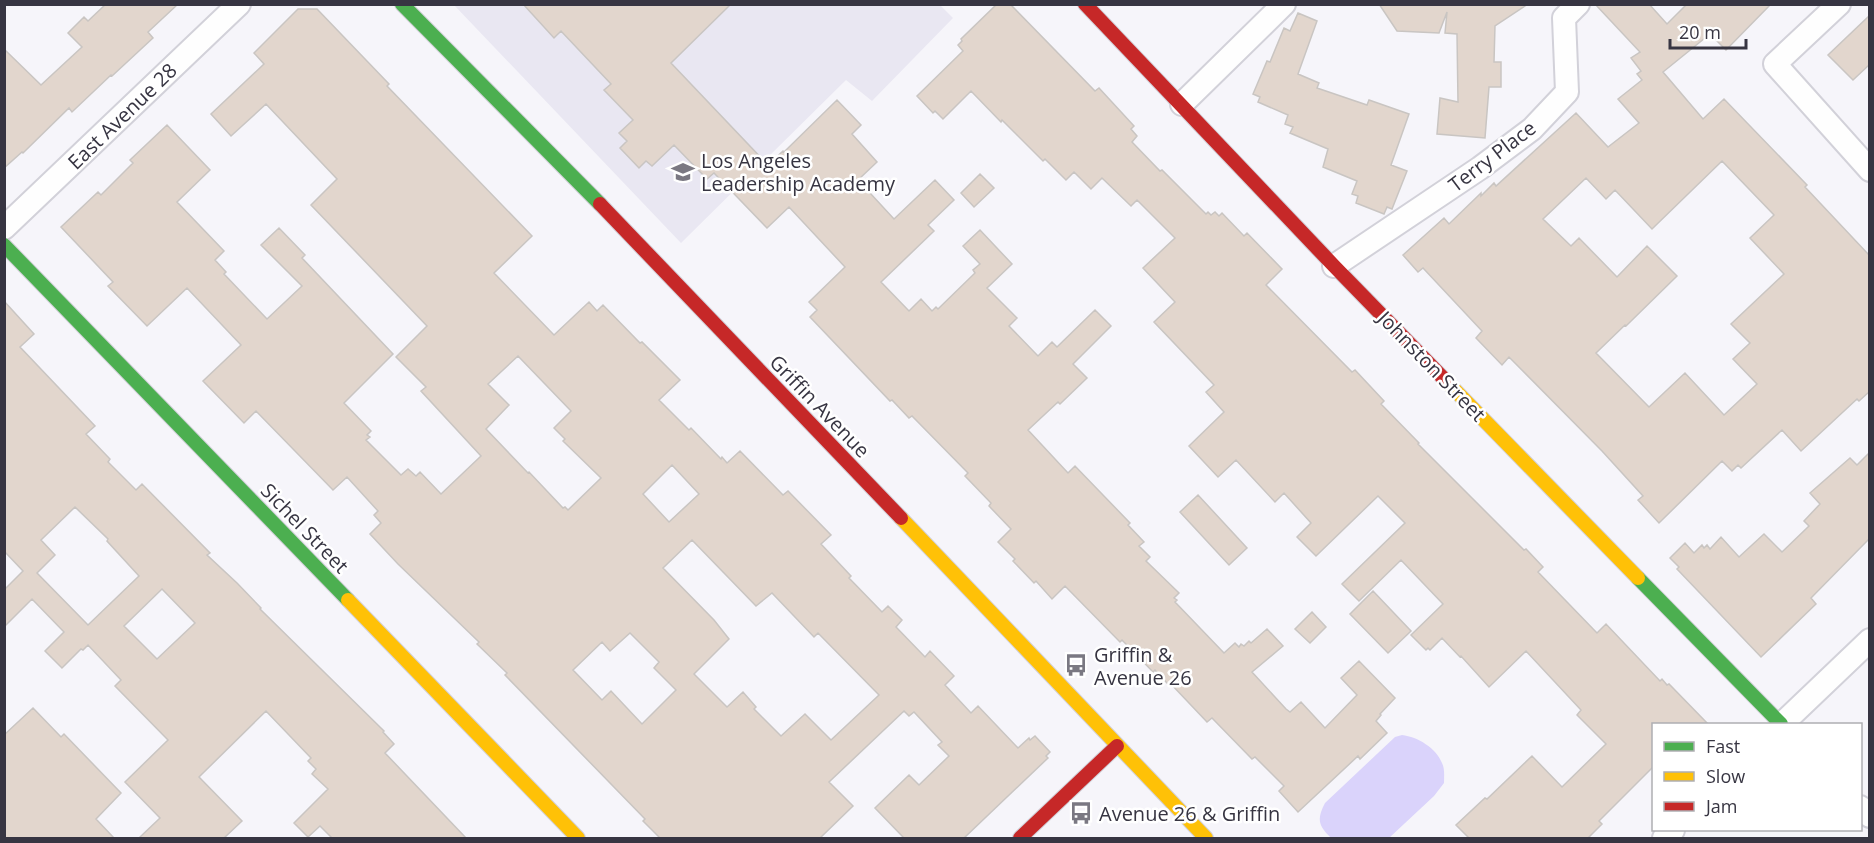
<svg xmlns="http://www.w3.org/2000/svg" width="1874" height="843" viewBox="0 0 1874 843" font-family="'Open Sans',sans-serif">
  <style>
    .built { fill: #e9e7f2 }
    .green { fill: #dad3fb }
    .building { fill: #e2d6cd; stroke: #c9c5c2; stroke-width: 1.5; fill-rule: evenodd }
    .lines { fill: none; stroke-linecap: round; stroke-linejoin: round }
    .street-casing { stroke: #d2d1d9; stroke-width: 26 }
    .fast-casing { stroke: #d2d1d9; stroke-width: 16 }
    .slow-casing { stroke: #d2d1d9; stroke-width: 16 }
    .jam-casing { stroke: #d2d1d9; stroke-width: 16 }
    .street { stroke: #fefefe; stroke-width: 22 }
    .fast { stroke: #4caf50; stroke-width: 14 }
    .slow { stroke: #ffc107; stroke-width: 14 }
    .jam { stroke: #c62828; stroke-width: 14 }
    .labels { text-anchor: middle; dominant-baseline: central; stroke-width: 5; stroke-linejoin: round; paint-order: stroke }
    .street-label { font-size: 20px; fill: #373542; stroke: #fff }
    .poi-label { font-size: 20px; fill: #373542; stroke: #fff; text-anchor: start }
  </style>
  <rect width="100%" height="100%" fill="#f6f5fa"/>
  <!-- built -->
  <path class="built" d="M939,4l14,14 -81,83 -26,-21 -165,163 -227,-238z"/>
  <!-- green -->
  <path class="green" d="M1402,735c16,2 34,13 40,28 3,6 2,14 2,20l-10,13 -45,42h-58c-12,-12 -15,-18 -6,-35l70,-66z"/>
  <!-- building -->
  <path class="building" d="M106,4h72l-30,28 5,6 -41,38 -1,-1 -39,37 -3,-4 -46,45 -1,-1 -18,16v-119l37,36 41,-38 -14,-14 16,-16 4,4z
    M523,4h208l-60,59 97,102 15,-14 1,1 53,-52 24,25 -9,9 25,28 -19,18 36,39 41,-39 19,20 -26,25 6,6 -53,51 28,29 12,-12 11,12 4,-4 2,2 37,-36 -2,-3 7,-6 -17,-18 17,-16 32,34 -25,24 30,30 -8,8 29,30 14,-14 5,5 38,-37 16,16 -38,38 14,14 -27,26 -2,-2 -30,28 40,43 7,-7 55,57 -2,2 16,17 -5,4 11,11 -4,4 33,32 -5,5 3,2 -2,2 49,51 11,-10 4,4 2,-3 3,2 5,-5 2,2 16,-14 16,17 -31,26 34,37 4,3 11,-10 24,26 32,-33 -16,-17 18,-17 36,37 -15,16 1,1 -5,6 11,12 -27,26 -2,-3 -60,56 -19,-21 5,-5 -29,-29 -3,2 -40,-41 -5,4 -37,-39h-3l-12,-13 -2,2 -31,-32 -2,2 -55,-56 -13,13 -16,-18 -2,2 -21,-22 2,-2 -17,-17 13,-13 -22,-23 2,-3 -26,-27 3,-3 -56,-57 -3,2 -17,-18 -2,1 -80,-84 7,-7 -8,-8 36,-35 -56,-60 -22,21 -53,-55 -7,6 -33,-34 -22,21 -6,-5 -7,7 -19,-20 7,-7 -8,-8 14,-13 -29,-30 7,-6 -50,-53 -7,7z
    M997,4h13l85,87 4,-3 35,38 -3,3 6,7 -5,6 28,29 2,-1 44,44 2,-2 3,3 4,-3 4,4 3,-3 22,23 3,-3 35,36 -16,16 86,87 3,-2 29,31 -3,3 38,39 -1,1 106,106 2,-1 17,18 -5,5 59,61 9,-9 54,57 2,-2 5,6 2,-1 39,40h-55v43l-54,54 3,3 -14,14h-119l-13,-13 29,-27 2,1 45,-43 30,31 44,-43 -29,-29 4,-5 -55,-59 -37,36 -28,-31 -1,1 -18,-19 -12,12 -2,-2 -2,2 -15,-15 32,-31 -42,-44 -42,41 -17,-17 63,-61 -27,-27 -62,60 -19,-19 14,-14 -27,-30 -9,9 -39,-42 -18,17 -29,-31 35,-34 -18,-20 8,-7 -60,-63 21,-20 -32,-34 32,-30 -38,-38 -6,6 -29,-28 -11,11 -17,-17 -8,8 -21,-21 -2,2 -41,-41 -1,2 -30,-31 -28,28 -8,-8 -2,2 -16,-17 46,-45 -5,-6 4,-4 -1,-2z
    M1379,4h149l-33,22 -1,36h7v25h-12l-4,51 -48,-4 3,-36 18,4 -1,-68 -12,-1 2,-21 -8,21 -42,-2z
    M1595,4h54l18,20 20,-20h84l-45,46 -16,-16 -47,38 40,47 21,-20 83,86 -2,2 64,68v137l-10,9 -2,-2 -56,52 -19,-21 -41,38 -3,-3 -6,6 -10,-10 -63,62 -21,-23 5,-4 -41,-45 -93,-94 -7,8 -26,-27 6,-7 -59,-63 -5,4 -15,-17 41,-37 5,6 32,-31v3l13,-13 2,3 80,-73 32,34 31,-24 -21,-24 24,-19 -5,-6 4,-3 -10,-13 9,-6zM1722,161l52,54 -24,23 34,36 -53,50 19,19 -17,16 24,25 -33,31 -39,-42 -36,34 -53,-54 29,-28 1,1 51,-50 -30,-30 -30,31 -38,-39 -8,8 -28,-27 43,-41 20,21 9,-9 37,39z
    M298,9h19l72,75 -2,2 145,150 -38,37 60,62 35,-33 8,9 6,-6 37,38 2,-1 38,38 -21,20 30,30 2,-2 30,31 1,-2 5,6 13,-12 43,44 5,-4 43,44 -10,9 30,32 -2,2 33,34 6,-6 14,14 -6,7 29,30 5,-6 24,25 -9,9 26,28 7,-7 40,42 11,-10 1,2 5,-4 15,16 -4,4 2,2 -84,80h-60l-29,-30 34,-33 10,10 30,-29 -11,-11 4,-3 -28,-30 -5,4 -5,-5 -75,71 24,24 -33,32h-160l-17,-17 2,-2 -140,-144 2,-2 -30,-29 2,-2 -81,-78 -28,-30 11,-11 -7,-8 4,-4 -31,-34 -14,13 -77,-79 -12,12 -41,-42 38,-36 -54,-57 -40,38 -39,-40 5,-4 -52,-55 37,-35 3,3 32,-32 -3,-3 37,-35 43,45 -33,32 47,49 -9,9 11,12 -2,2 43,45 35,-33 -41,-41 18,-17 26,27 -3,3 91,96 -49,49 27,28 -4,4 3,2 -4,3 35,35 7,-6 8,7 4,-4 21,22 40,-38 -60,-65 5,-4 -30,-30 31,-31 -116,-121 26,-26 -71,-75 -35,32 -20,-22 53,-50 -10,-11zM518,356l53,55 -17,17 11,11 -2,2 38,37 -33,32 -3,-3 -2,1 -34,-36 -1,1 -42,-44 23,-24 -21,-21zM672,465l27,29 -30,28 -26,-28zM692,540l64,66 16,-13 42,44 4,-4 61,62 -48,45 -26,-26 -24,22 -27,-27 2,-2 -13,-15 -16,15 -33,-33 35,-35 -15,-19 -51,-52zM630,633l29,29 -5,6 22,22 -34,34 -31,-33 -9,9 -29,-30 29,-28 8,9z
    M1298,13l19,8 -19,53 21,9 -2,5 50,17 2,-5 40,14 -18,51 16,6 -15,38 -5,-2 -3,7 -28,-11 2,-7 -6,-2 5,-13 -34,-14 5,-18 -38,-16 3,-6 -8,-3 3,-9 -30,-13 2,-5 -7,-3 14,-33 3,1 14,-34 6,3z
    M1869,16v49l-16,15 -25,-25z
    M980,174l14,14 -20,19 -13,-14z
    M4,301l30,33 -14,13 75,79 -9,8 24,25 -2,3 28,28 6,-6 68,69 -3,2 30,28 24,25 -1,1 124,122 -1,1 11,12 -9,9 81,85h-134l-12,-12 -12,11 -14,-14 34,-34 -16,-15 4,-5 -8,-8 3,-3 -45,-47 -67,66 43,44 -18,17h-85l21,-20 -35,-36 43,-42 -53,-54 6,-6 -33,-35 -5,5 -2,-1 -19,19 -17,-17 19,-19 -32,-33 -28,28v-37l19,-19 -19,-20zM75,507l33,32 -1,2 32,35 -51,49 -51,-52 18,-18 -14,-15zM162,589l33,34 -38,36 -33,-33z
    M1869,453v86l-58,59 5,6 -55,53 -84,-88 2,-2 -9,-9 15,-15 9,10 8,-8 2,3 3,-3 3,4 11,-12 18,20 25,-23 18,18 27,-26 -5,-5 16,-17 -10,-11 40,-35 7,7z
    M1198,495l49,53 -18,17 -49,-53z
    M1373,591l38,40 -23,22 -38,-39z
    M1312,612l14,15 -16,16 -15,-14z
    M33,708l28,29 3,-3 57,59 -25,26 18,19h-110v-103z"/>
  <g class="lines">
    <!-- street casing -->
    <g class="street-casing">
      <path id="street" d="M1839,4l-64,60 95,106
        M1182,104l102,-100
        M4,228l235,-224
        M1334,266l146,-98 52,-39 35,-37 -3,-74 14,-14
        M1782,724l88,-84
        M1860,807l10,9
        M1664,838l9,-8"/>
    </g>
    <!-- fast casing -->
    <g class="fast-casing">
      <path id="fast" d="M402,4l198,200
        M4,245l344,355
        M1638,578l143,146"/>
    </g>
    <!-- slow casing -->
    <g class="slow-casing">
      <path id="slow" d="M1445,380l193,198
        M901,518l305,320
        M348,600l230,238"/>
    </g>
    <!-- jam casing -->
    <g class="jam-casing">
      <path id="jam" d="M1085,4l249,262 111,114
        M600,204l301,314
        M1020,838l97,-92"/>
    </g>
    <!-- street -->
    <use href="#street" class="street"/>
    <!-- fast -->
    <use href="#fast" class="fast"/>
    <!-- slow -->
    <use href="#slow" class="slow"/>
    <!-- jam -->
    <use href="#jam" class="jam"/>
  </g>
  <!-- icons -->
  <defs>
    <g id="school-bare" transform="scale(1.8)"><path d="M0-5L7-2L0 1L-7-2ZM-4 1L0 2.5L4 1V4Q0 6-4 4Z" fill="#7a7882" stroke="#fff" stroke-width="2.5" paint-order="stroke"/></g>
    <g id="bus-bare" transform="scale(1.8)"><path d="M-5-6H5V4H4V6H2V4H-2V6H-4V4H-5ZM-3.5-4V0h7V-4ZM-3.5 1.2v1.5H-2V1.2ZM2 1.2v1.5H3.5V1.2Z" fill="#7a7882" stroke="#fff" stroke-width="2.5" paint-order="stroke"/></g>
  </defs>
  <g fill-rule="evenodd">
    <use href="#school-bare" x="683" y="172"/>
    <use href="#bus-bare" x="1076" y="665"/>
    <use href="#bus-bare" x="1081" y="813"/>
  </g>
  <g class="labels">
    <!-- street labels -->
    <g class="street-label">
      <text transform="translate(122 116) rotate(-44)">East Avenue 28</text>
      <text transform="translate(1492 156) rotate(-37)">Terry Place</text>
      <text transform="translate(1432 366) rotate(46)">Johnston Street</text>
      <text transform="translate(820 406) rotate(46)">Griffin Avenue</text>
      <text transform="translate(305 528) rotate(46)">Sichel Street</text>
    </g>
    <!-- poi labels -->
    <g class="poi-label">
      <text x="701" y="160">Los Angeles<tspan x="701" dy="23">Leadership Academy</tspan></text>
      <text x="1094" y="654">Griffin &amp;<tspan x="1094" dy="23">Avenue 26</tspan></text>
      <text x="1099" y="813">Avenue 26 &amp; Griffin</text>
    </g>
  </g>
  <!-- border -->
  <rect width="1874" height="843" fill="none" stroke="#373542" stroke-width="12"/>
  <!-- legend -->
  <rect x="1652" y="723" width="210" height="108" fill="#ffffff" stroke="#afaeb3" stroke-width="1.5"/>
  <rect x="1664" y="742" width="30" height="9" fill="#4caf50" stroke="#afaeb3" stroke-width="1.5"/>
  <text x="1706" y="753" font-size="18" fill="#373542">Fast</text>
  <rect x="1664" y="772" width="30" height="9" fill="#ffc107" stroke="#afaeb3" stroke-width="1.5"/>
  <text x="1706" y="783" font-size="18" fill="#373542">Slow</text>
  <rect x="1664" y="802" width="30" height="9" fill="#c62828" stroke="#afaeb3" stroke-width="1.5"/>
  <text x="1706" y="813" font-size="18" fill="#373542">Jam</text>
  <!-- scale -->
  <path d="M1670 39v9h76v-9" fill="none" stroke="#373542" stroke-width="3"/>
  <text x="1679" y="39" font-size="18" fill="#373542" stroke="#ffffff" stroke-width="4.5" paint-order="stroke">20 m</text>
</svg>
